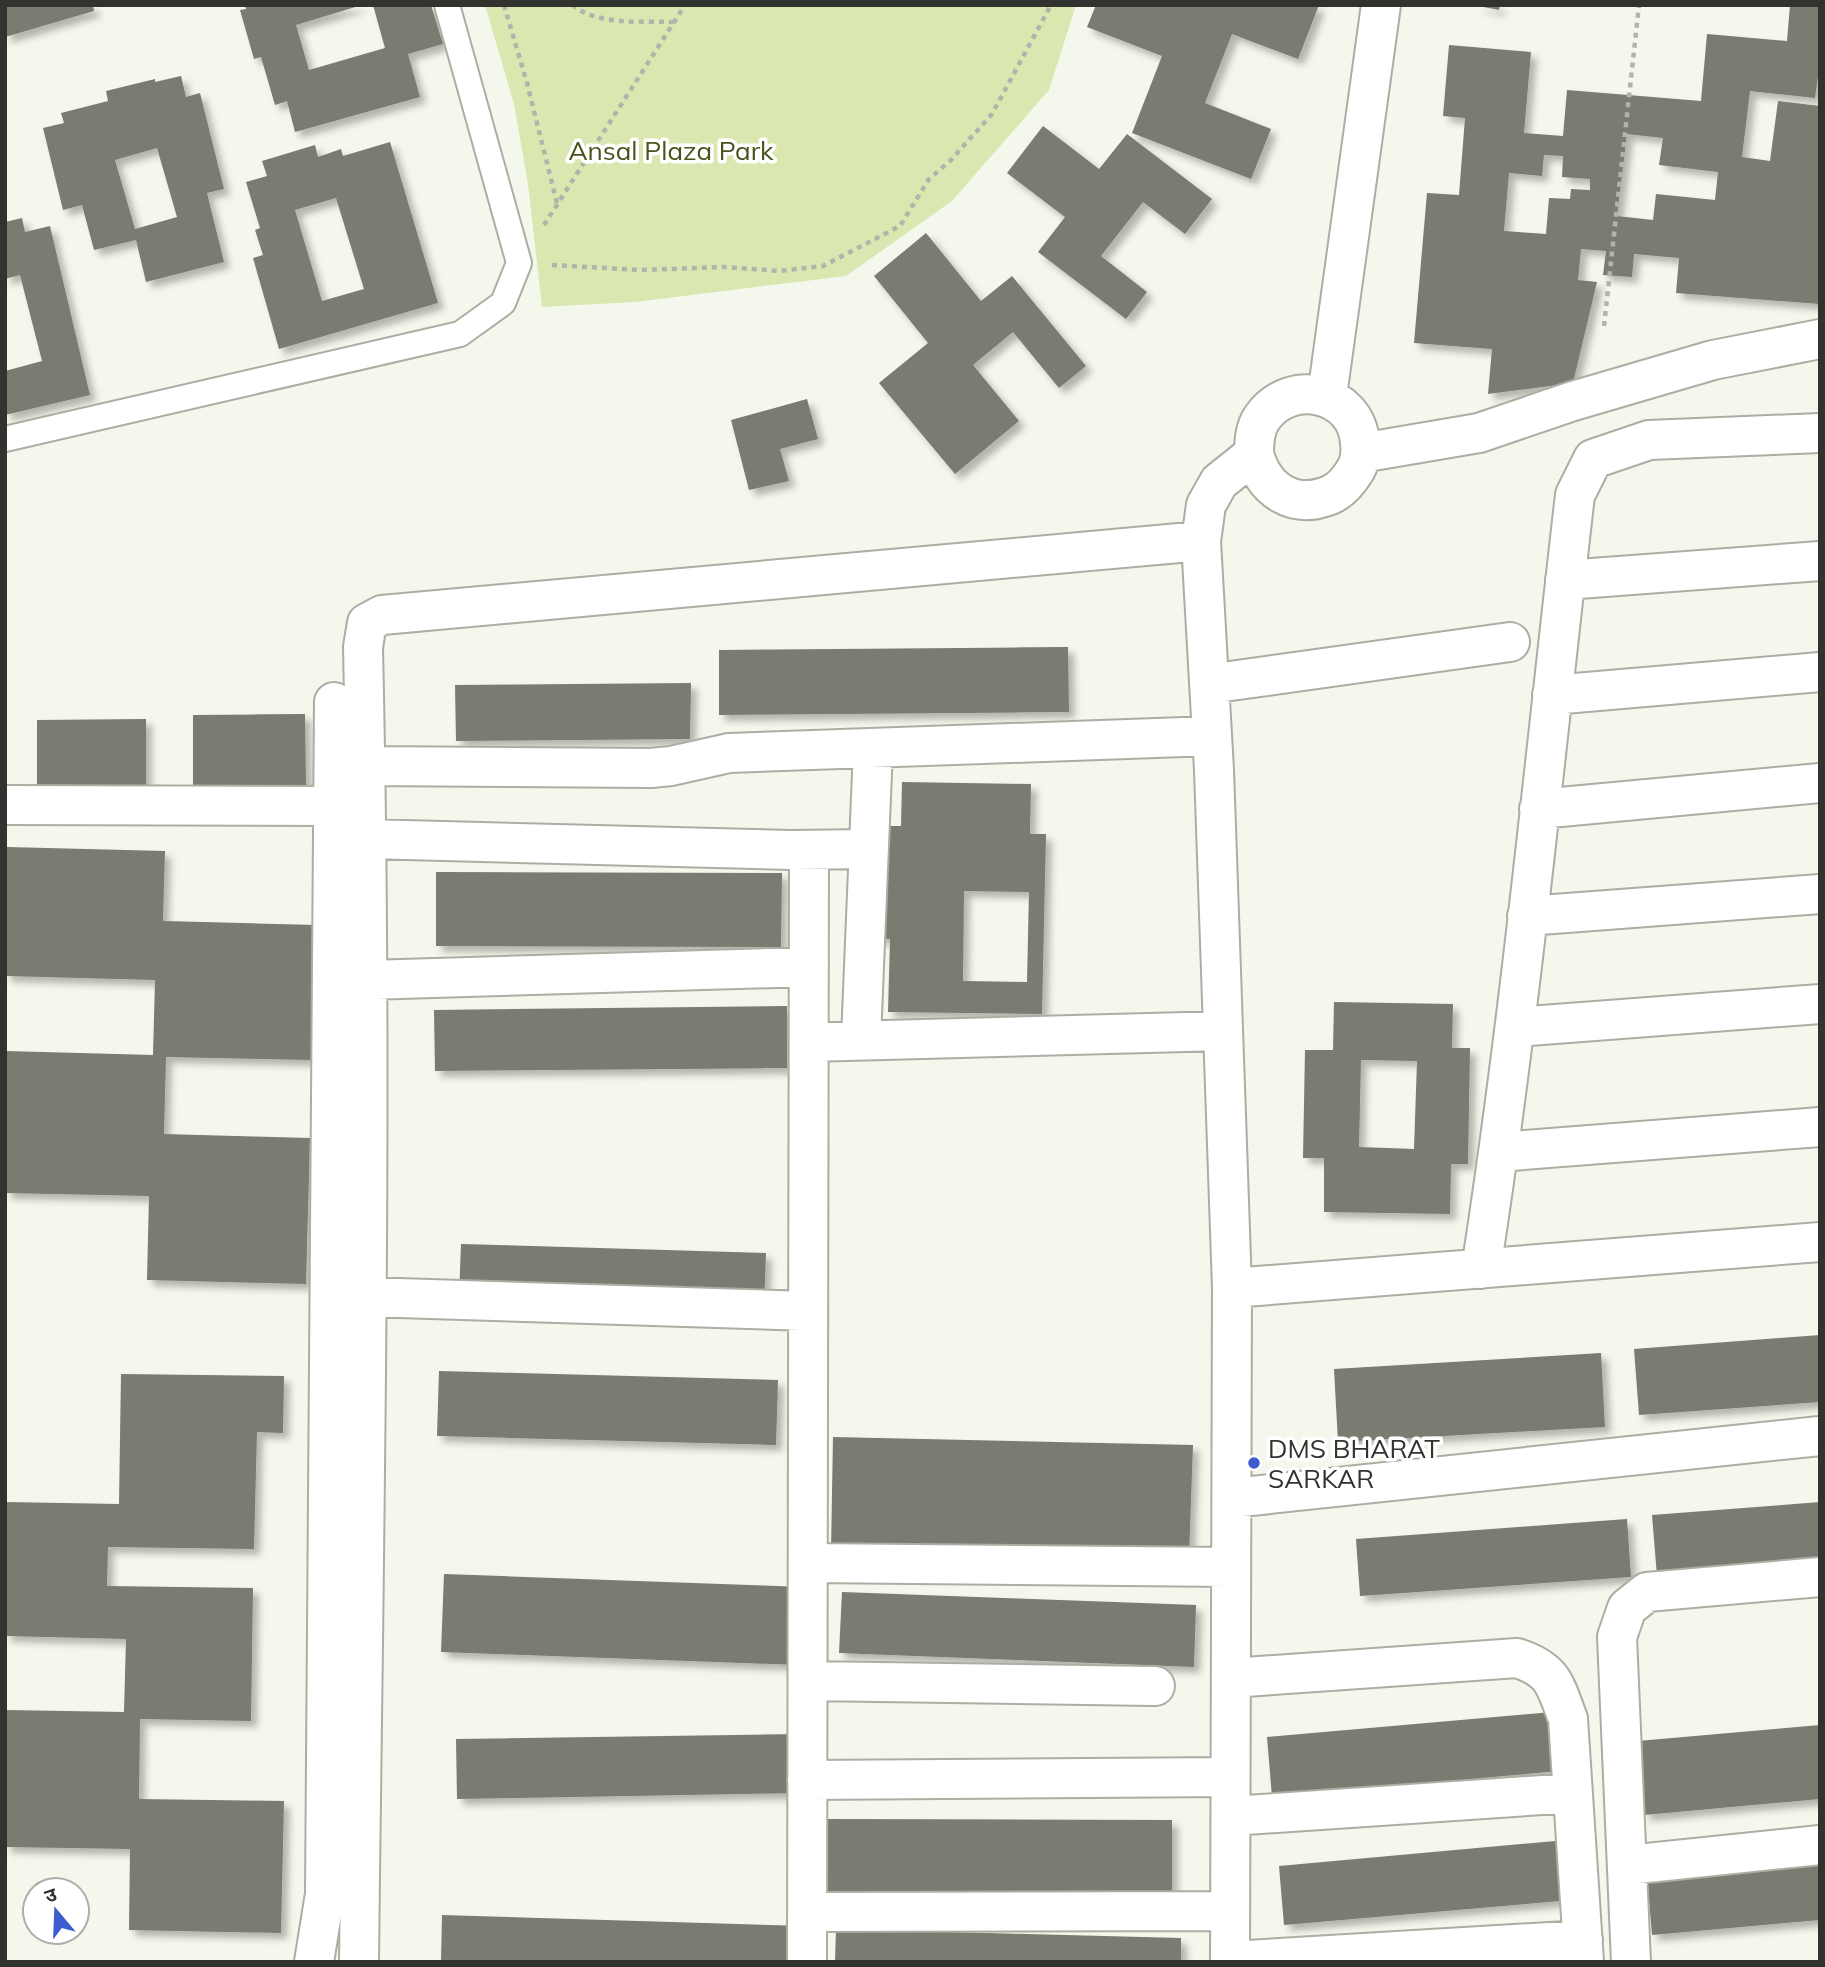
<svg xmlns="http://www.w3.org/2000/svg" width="1825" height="1967" viewBox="0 0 1825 1967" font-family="Mulish,'Noto Sans Devanagari',sans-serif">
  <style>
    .green { fill: #dae7b1 }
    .building { fill: #797b70; fill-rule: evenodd; filter: url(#shadow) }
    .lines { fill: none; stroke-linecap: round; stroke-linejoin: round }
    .service-casing { stroke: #abaea2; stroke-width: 28 }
    .minor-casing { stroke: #abaea2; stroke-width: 42 }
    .path { stroke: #b1b4aa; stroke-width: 4.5; stroke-dasharray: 5 5; stroke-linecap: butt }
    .service { stroke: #fff; stroke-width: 24 }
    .minor { stroke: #fff; stroke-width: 38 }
    .poi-dot { fill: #3d5cce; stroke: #fff; stroke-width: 2.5 }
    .labels { text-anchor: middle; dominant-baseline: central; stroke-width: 7; stroke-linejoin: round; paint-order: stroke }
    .park-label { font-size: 26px; fill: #49531c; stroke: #fff }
    .poi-label { font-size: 26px; fill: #31332e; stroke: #fff; text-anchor: start }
  </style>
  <defs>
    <filter id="shadow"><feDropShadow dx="6" dy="6" stdDeviation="3.5" flood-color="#0004"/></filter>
  </defs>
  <rect width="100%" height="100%" fill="#f4f7eb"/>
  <!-- green -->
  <path class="green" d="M485,5h591l-27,85 -97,111 -106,75 -211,26 -93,5 -14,-123 -14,-80z"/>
  <!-- building -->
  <path class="building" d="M5,5h88l1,6 -89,26z
    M245,5h117l-66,20 13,45 76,-22 -12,-43h58l12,39 -35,10 12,43 -125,35 -8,-31 -12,4 -14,-48 -7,2 -14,-49 6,-1z
    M1096,5h223l-21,54 -66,-25 -27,69 66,26 -20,50 -119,-46 30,-77 -75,-29z
    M1473,5h27l-1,5z
    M1790,5h30v57l-5,36 -65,-7 -8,66 28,4 8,-60 42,5v198l-144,-11 3,-35 -45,-4 -2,23 -29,-2 3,-24 -25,-2 -3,31 19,2 -24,101 -85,11 4,-45 -78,-6 13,-150 32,2 6,-77 -22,-2 6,-71 82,7 -7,81 39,3 4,-46 134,11 6,-67 80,7zM1627,134l36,4 -4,27 59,7 -3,28 -59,-6 -3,26 -36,-4zM1544,155l19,1 -1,21 28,2v11l-19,-1 -1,10 -21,-1 -3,36 -42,-3 5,-58 33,3z
    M181,76l5,21 14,-4 24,96 -17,4 17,69 -78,20 -10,-42 -42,10 -12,-45 -19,5 -20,-82 21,-5 -3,-10 47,-12 -2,-10 49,-12v3zM157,148l20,69 -42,12 -20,-69z
    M1043,126l56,43 28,-35 85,65 -27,35 -42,-32 -42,54 46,36 -21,27 -88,-67 27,-35 -58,-44z
    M390,142l48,161 -159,46 -26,-91 10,-3 -8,-25 5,-2 -14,-46 21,-6 -5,-15 53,-16 3,12 23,-8 2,7zM336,198l28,91 -42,12 -27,-91z
    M22,218l3,14 25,-6 40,169 -85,20v-44l37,-10 -22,-86 -15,4v-57z
    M926,233l55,68 31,-25 74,90 -27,22 -46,-56 -40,33 46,56 -64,53 -76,-91 49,-40 -54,-67z
    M807,399l11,40 -38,10 9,32 -40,9 -18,-70z
    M1068,647l1,65 -350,3v-65z
    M691,683l-1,56 -234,2 -1,-56z
    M305,714l1,72 -113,1v-72z
    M146,719v78l-109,1v-78z
    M902,782l129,2 -1,50h16l-4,180 -154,-2 2,-73 -17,-1 2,-112h26zM964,891l65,1 -2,90 -64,-1z
    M7,847l158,4 -2,70 153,4 -4,135 -146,-3 -2,77 146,4 -4,146 -159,-4 2,-84 -144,-3v-142l148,4 2,-75 -150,-4z
    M436,872l346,1 -1,74 -345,-1z
    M1334,1002l119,2 -1,44h18l-2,116h-17l-1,50 -126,-2v-54h-21l2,-108h28zM1361,1060l56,1 -3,88 -55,-2z
    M787,1006v62l-352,3 -1,-61z
    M461,1244l305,9 -2,54 -305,-10z
    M1820,1335v67l-181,13 -5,-66z
    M1601,1353l4,74 -267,15 -4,-73z
    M439,1371l339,9 -2,65 -339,-9z
    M121,1374l163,2 -1,57 -26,-1 -3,117 -146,-2 -1,39 146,2 -2,133 -111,-2 -1,80 145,2 -3,132 -152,-3 1,-81 -125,-2v-137l119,2 2,-73 -121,-3v-134l114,2z
    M833,1437l360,8 -4,111 -358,-4z
    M1820,1502v62l-163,12 -5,-61z
    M1627,1519l4,58 -271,19 -4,-57z
    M444,1574l360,13 -3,78 -360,-13z
    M842,1592l354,13 -2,62 -355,-14z
    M1553,1712l6,59 -287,26 -5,-60z
    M1820,1725v74l-176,16 -6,-74z
    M802,1734l1,59 -346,6 -1,-60z
    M824,1819l348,1v76l-349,-1z
    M1566,1840l5,60 -287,25 -5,-59z
    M1820,1860v60l-168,15 -5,-59z
    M442,1915l362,11 -1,36h-362z
    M836,1929l345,9v24h-346z"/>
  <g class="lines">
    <!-- service casing -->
    <g class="service-casing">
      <path id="service" d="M5,439l455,-105 43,-31 16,-40 -72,-258"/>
    </g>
    <!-- minor casing -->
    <g class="minor-casing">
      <path id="minor" d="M1327,396l54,-391
        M1361,453l118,-20 94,-32 140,-41 107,-21
        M1565,580l255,-19
        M1209,684l301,-42
        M1552,695l268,-23
        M365,766l286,2 20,-2 58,-13 483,-17
        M5,805l328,1
        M1539,809l281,-26
        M367,839l424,11 77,-1
        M1527,916l293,-22
        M367,980l442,-13
        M1515,1027l305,-23
        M861,1039l12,-290
        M809,1042l414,-11
        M1499,1152l321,-25
        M1481,1269c40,-257 64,-516 94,-774l18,-36 56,-19 171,-7
        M1232,1288l588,-46
        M366,1297l442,14
        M1232,1498l588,-62
        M808,1563l423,4
        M1231,1678l286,-20c37,12 38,27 51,61l16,243
        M808,1681l347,5
        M807,1780l423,-3
        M1231,1816l342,-23
        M1628,1865l192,-20
        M807,1912l423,-1
        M1230,1961l353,-21
        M314,1962l11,-68 9,-1192
        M359,1962c5,-438 14,-877 4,-1315l4,-24 15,-8 819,-74
        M807,1962l2,-1112
        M1230,1962l2,-674 -18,-518 -13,-229 5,-36 13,-23 35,-28c0,-13 1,-26 8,-36 28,-41 95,-26 98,25 1,9 1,17 -4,26 -6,10 -14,21 -26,26 -37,15 -66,-5 -76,-41
        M1631,1962l-14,-325 10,-29 20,-16 173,-15"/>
    </g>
    <!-- path -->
    <path class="path" d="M504,5l23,78 30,120
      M572,5c28,21 68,16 101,17
      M544,225l141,-220
      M552,265l89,5 83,-3 55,4 44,-5 77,-40 29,-47 21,-18 42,-47 59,-109
      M1604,326l35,-321"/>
    <!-- service -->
    <use href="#service" class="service"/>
    <!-- minor -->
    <use href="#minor" class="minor"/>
  </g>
  <!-- markers -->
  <circle class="poi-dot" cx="1254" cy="1463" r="7"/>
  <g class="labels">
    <!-- park labels -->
    <g class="park-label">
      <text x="671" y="150">Ansal Plaza Park</text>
    </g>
    <!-- poi labels -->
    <g class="poi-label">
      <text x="1268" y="1448">DMS BHARAT<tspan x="1268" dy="30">SARKAR</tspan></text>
    </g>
  </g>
  <!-- border -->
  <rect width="1825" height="1967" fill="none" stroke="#31332e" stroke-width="14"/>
  <!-- north arrow -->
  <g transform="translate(56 1911) rotate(341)"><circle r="33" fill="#ffffff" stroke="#adadab" stroke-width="2"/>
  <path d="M0-5L12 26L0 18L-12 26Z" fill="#3d5cce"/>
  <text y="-10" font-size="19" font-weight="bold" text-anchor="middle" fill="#31332e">उ</text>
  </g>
</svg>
